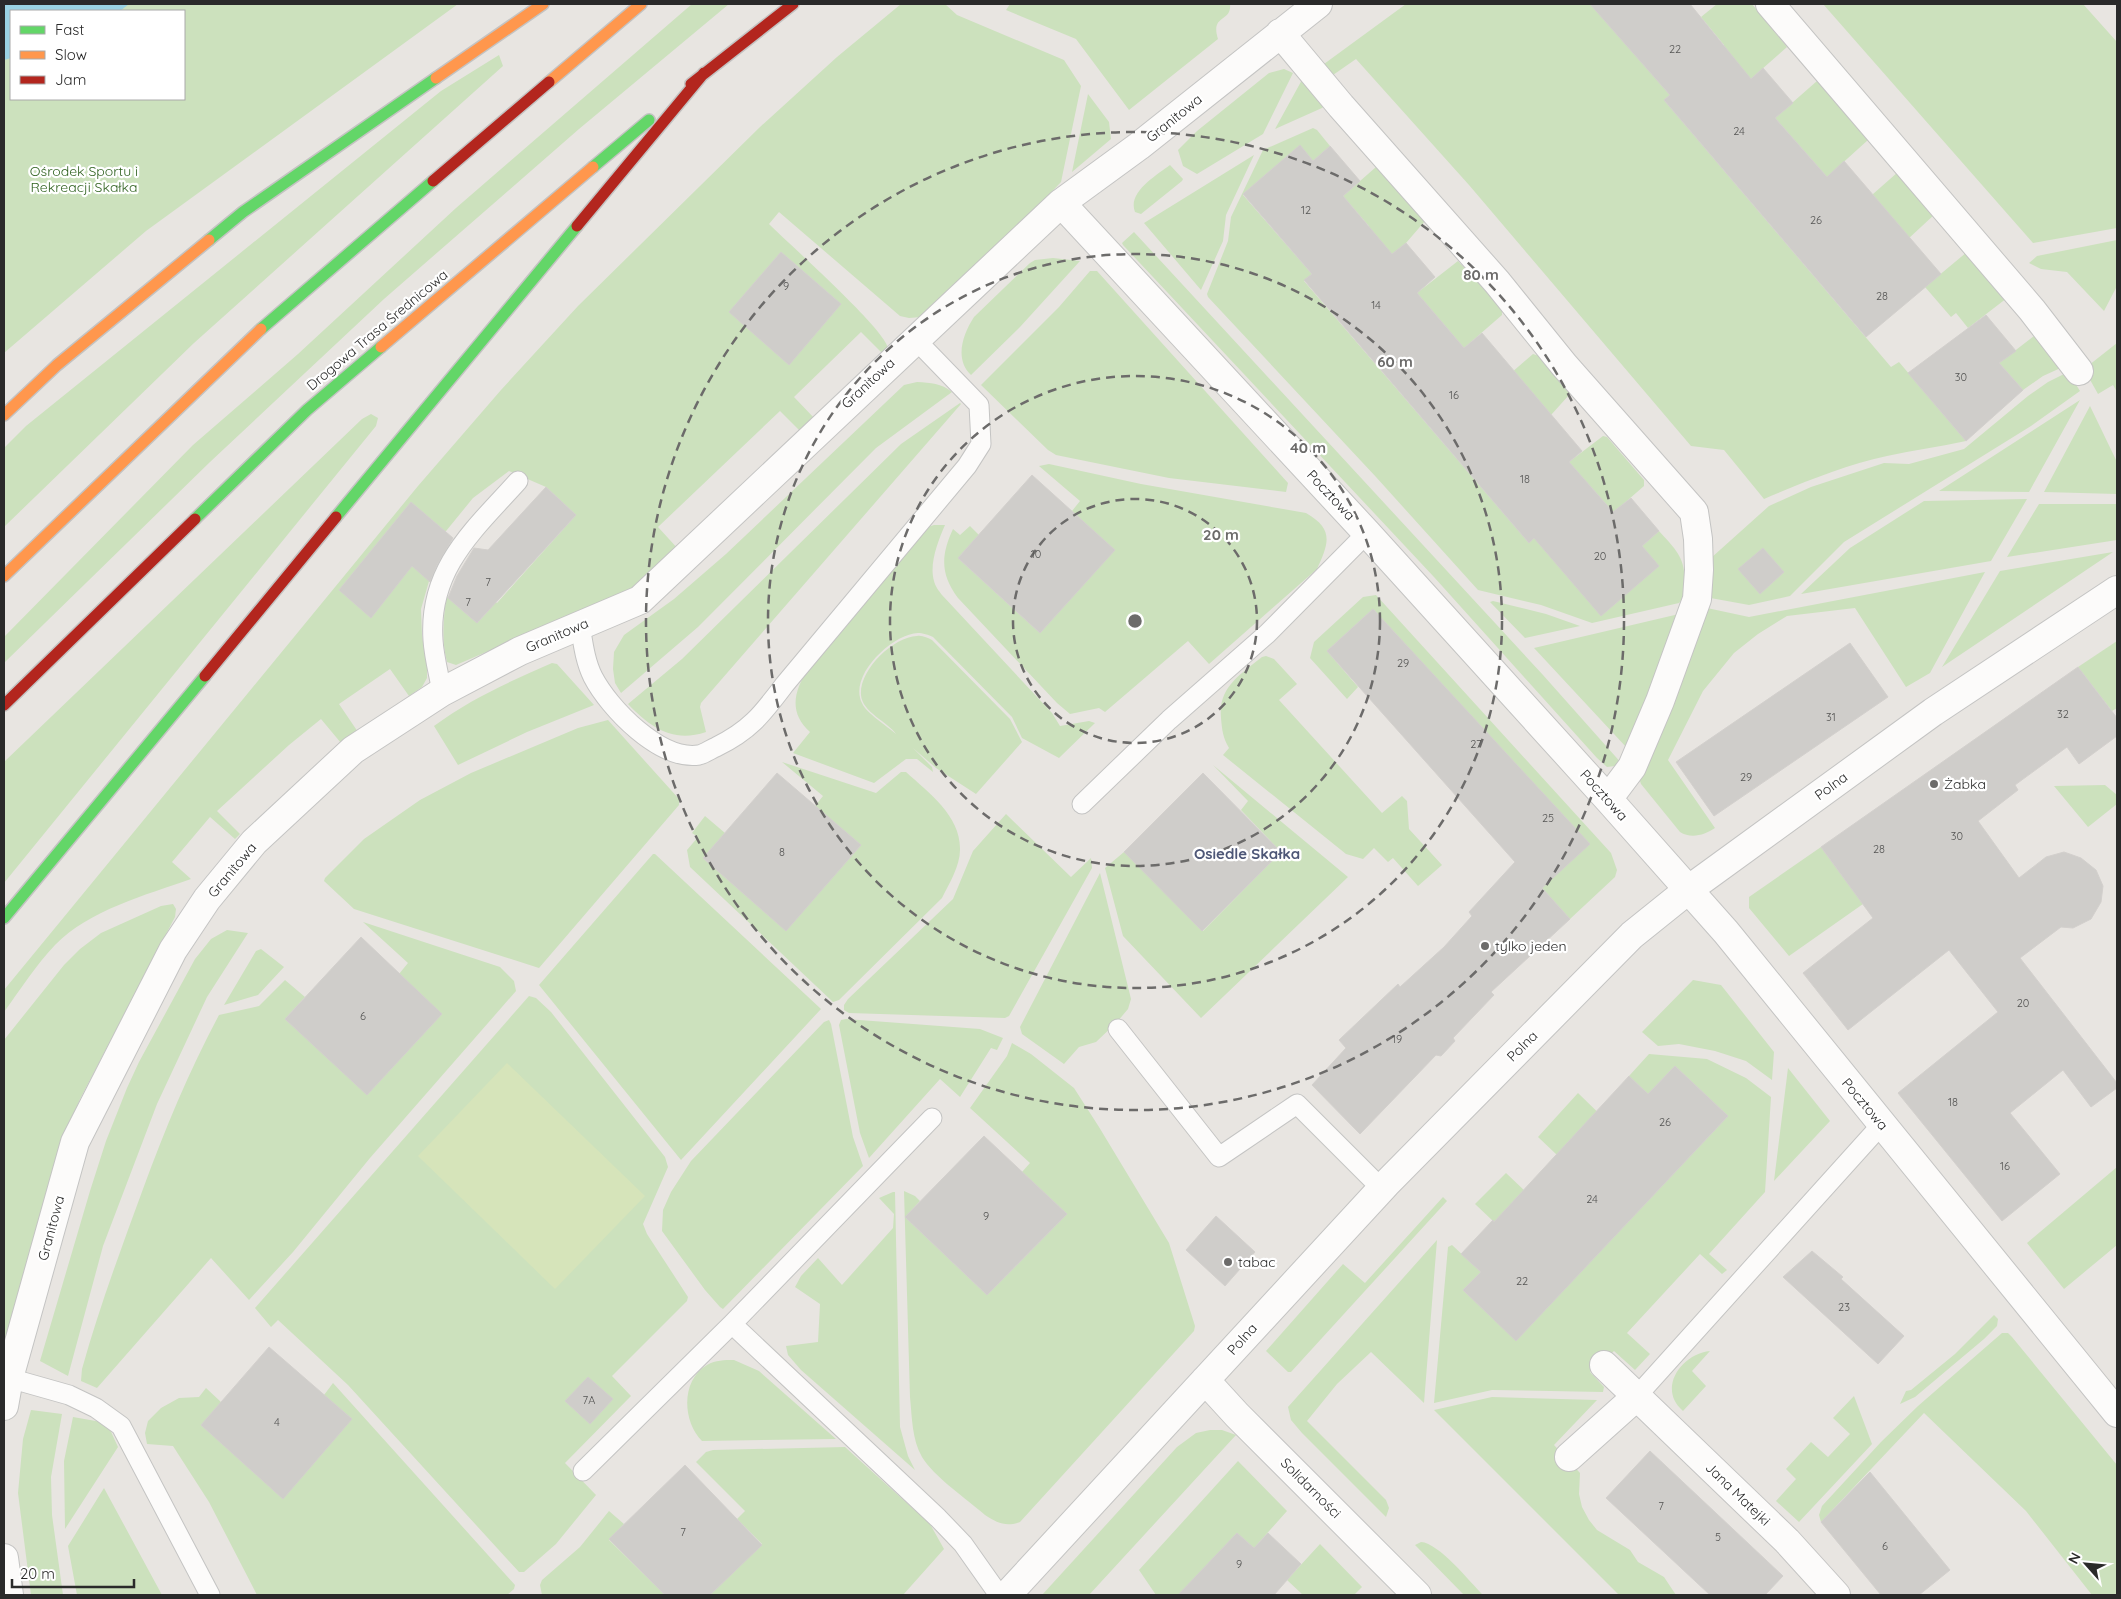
<svg xmlns="http://www.w3.org/2000/svg" width="2121" height="1599" viewBox="0 0 2121 1599" font-family="Quicksand,sans-serif">
  <style>
    .green { fill: #cce1bd; fill-rule: evenodd }
    .pitch { fill: #d6e4ba }
    .water { fill: #9ad3e3 }
    .building { fill: #cfcdca; stroke: #d3d0cd }
    .lines { fill: none; stroke-linecap: round; stroke-linejoin: round }
    .lane-casing { stroke: #c4c4c3; stroke-width: 21 }
    .street-casing { stroke: #c4c4c3; stroke-width: 30 }
    .fast-casing { stroke: #c4c3c2; stroke-width: 14 }
    .slow-casing { stroke: #c4c3c2; stroke-width: 14 }
    .jam-casing { stroke: #c4c3c2; stroke-width: 14 }
    .lane { stroke: #fcfbfa; stroke-width: 19 }
    .street { stroke: #fcfbfa; stroke-width: 28 }
    .fast { stroke: #63d668; stroke-width: 11 }
    .slow { stroke: #ff974d; stroke-width: 11 }
    .jam { stroke: #b3261e; stroke-width: 11 }
    .ring { fill: none; stroke: #6c6b6a; stroke-width: 2.5; stroke-dasharray: 9 6 }
    .poi-dot { fill: #6c6b6a; stroke: #fff; stroke-width: 2 }
    .labels { text-anchor: middle; dominant-baseline: central; stroke-width: 4.5; stroke-linejoin: round; paint-order: stroke }
    .number-label { font-size: 11px; fill: #545453 }
    .street-label { font-size: 14px; fill: #2a2a2a; stroke: #fff }
    .park-label { font-size: 14px; fill: #306220; stroke: #fff }
    .poi-label { font-size: 14px; fill: #2a2a2a; stroke: #fff; text-anchor: start }
    .neighbourhood-label { font-size: 15px; font-weight: bold; fill: #4e5777; stroke: #fff }
    .centre { fill: #6c6b6a; stroke: #fff; stroke-width: 2.5 }
    .ring-label { font-size: 15px; text-anchor: middle; font-weight: bold; fill: #6c6b6a; stroke: #fff; stroke-width: 4.5; stroke-linejoin: round; paint-order: stroke }
  </style>
  <rect width="100%" height="100%" fill="#e8e5e1"/>
  <!-- green -->
  <path class="green" d="M4,4h454l-312,227 -142,122zM11,11h173v88h-173z
    M692,4h37l-150,125 -195,170 -174,163 -206,201v-26l189,-192 105,-91 158,-146z
    M901,4h44l12,11 107,45 17,26 -20,96 -52,55 -88,80 -12,1 -9,-2 -121,-104 -10,12c20,20 116,105 119,124l-4,7 -23,-23 -67,65 22,23 -14,13 -22,-22 -122,116 21,23 -40,36 -183,79 -9,-3c-6,-22 -3,-44 -1,-66l31,27 13,-14 -30,-28 6,-5 31,27 79,-88 -30,-28 -37,-16 -36,27 -31,38 -21,73 1,27 5,28v14l-5,9 -13,9 -19,-27 -51,35 19,28 -17,11 -20,-24 -32,26 -72,66 23,23 -5,5 -25,-22 -38,45 19,17c-45,16 -102,31 -136,66 -19,20 -35,45 -51,67v-22l414,-504 83,-96 77,-84 182,-179 77,-70z
    M1010,4h220c2,19 -20,10 -12,35l-89,71 -53,-71 -70,-29z
    M1406,4h208l-14,11 70,80 -6,5 227,267 8,-5 67,79c-26,6 -53,9 -79,15 -42,9 -83,26 -123,43l-40,-49 -33,-4 -222,-261 -113,-126 -23,16 -9,-11z
    M1717,4h35l35,43 -42,37 -26,-32 5,-7 -23,-28z
    M1823,4h260l34,38v186l-84,15z
    M499,55l4,11 -309,277 -190,184v-79l22,-22 415,-335z
    M1284,69l9,4 -30,61 -66,40 -14,-8 -5,-16 19,-19 72,-58z
    M1303,78l22,27 -3,3 -47,21z
    M1817,81l51,59 -41,37 -52,-59z
    M1088,94l21,28 2,17 -39,33z
    M1313,128l4,2 13,16 -17,15 -13,-15 -57,49 69,79 -8,7 225,262 5,-5 124,28 -16,-20 17,-15c18,20 28,28 25,57 -1,6 -1,11 -5,15l-87,20 -51,-18 -63,-15 -102,-113 -168,-180 -1,-3 21,-53 3,-24 32,-67z
    M1254,155l-28,60 -3,26 -22,49 -57,-67z
    M1170,165l13,14 -1,2 -41,33 -6,-2c-8,-20 22,-37 35,-47z
    M1376,167l49,54 -19,22 -19,15 -19,-33 -25,-29z
    M1898,172l37,42 -41,38 -38,-43z
    M1134,232l409,443 80,90 -16,2 -10,-9 -163,-181 -311,-332 -1,-2z
    M2117,240v46l-13,25 -37,-39 -26,-3 -12,-6 8,-7z
    M1967,252l40,46 -39,30 -12,-15 -5,4 -26,-30z
    M1053,258l27,3 -60,66 -49,48c-17,-16 -8,-41 3,-58l56,-54 5,-3z
    M1458,261l44,47v7l-38,33 -47,-55z
    M1090,271h7l191,212 -2,9 -117,-14 -113,-23 -8,-5 -67,-65 78,-78z
    M2038,333l27,33 -22,10 -20,14 -24,-27z
    M2117,343v49l-4,-7 -15,9 -14,-25z
    M1533,354l6,2 31,34 -1,5 -18,20 -55,-29z
    M2068,372l12,19 -49,35 -187,116 -54,54 -41,9 -44,-8 6,-39 58,-52 42,-19 73,-24 25,1 55,-15 64,-53 20,-14z
    M917,382c14,1 24,1 35,10l-76,56 -178,179 -77,66 -6,-10 -2,-14 1,-17 10,-17 50,-36 52,-45 178,-169z
    M2080,400l-51,92 -90,-1z
    M960,403l1,1 -260,299 -1,4 6,25c-33,11 -55,-4 -78,-28l54,-45 219,-215z
    M2090,406l27,56v32l-73,-2z
    M371,414l7,4 -2,8 -372,457v-121l358,-343z
    M1603,436l4,1 37,43v6l-31,27 -21,-25 -27,-23z
    M1049,464l92,20 165,29c28,16 23,30 11,56l-108,95 -21,-23 -83,71 -6,-4 -29,6 -13,-11 -99,-105c-18,-24 -17,-43 -5,-69l7,6 10,-9 9,9 -21,23 82,75 74,-83 -42,-39 8,-10 -41,-35z
    M2027,499l-36,62 -190,33 49,-46 74,-47z
    M2039,504h78v36l-110,17z
    M934,525h11c-7,16 -16,39 -11,56 1,5 5,10 8,14l110,118 8,13 29,-5 6,2 -36,35 -37,-20 -10,-21 -79,-80c-4,-2 -11,-4 -15,-4 -26,1 -70,43 -56,70 4,10 25,23 34,31 -8,-12 -34,-22 -35,-39 -2,-25 32,-58 56,-59 5,-1 11,2 15,4l78,79 12,23 -46,52 -40,-26 -23,-20 19,19 1,5 -16,-13h-11l-32,24 -81,-30 17,-21c-22,-20 -16,-42 -1,-64l113,-134 6,-7z
    M2113,552l-171,115 58,-96z
    M1985,572l-55,101 -24,14 -51,-79 -68,8 -29,18 -24,19 -31,38 -35,69 47,68c-10,7 -24,11 -35,4l-39,-48 -2,-6 68,-170 42,9z
    M1376,595l235,258 6,17 -2,7 -45,42 -28,-31 -99,-202 -70,-77 -46,42 31,36 -11,12 -37,-41 4,-16 49,-45z
    M1493,601l53,13 34,12 -55,12 -35,-36z
    M1679,614l-49,133 -3,1 -93,-100z
    M2117,641v67l-5,3 -34,-44z
    M1266,656l8,3 23,25 -18,16 103,113 20,-17 5,5 2,28 33,36 -24,21 -25,-28 -5,4 -14,-14 -11,11 -17,-5 -123,-99 6,-7c-6,-10 -7,-18 -8,-30 -3,-31 19,-43 41,-61z
    M552,663l5,1 37,41 -67,27 -69,33 -24,-39c36,-27 77,-45 118,-63z
    M608,720l71,79v6l-140,163 -185,-59 -30,-28 1,-3 39,-39 56,-39 51,-27 107,-45z
    M782,762l94,31 25,-21h5c23,21 55,44 54,78 0,16 -11,34 -18,48l-103,102 -6,2 -143,-135 -3,-17 11,-13 -6,-4 13,-17 20,17 -22,25 83,72 75,-85 -46,-39 8,-10z
    M1213,765l135,112 -147,141 -78,-82 -18,-68 19,-16 79,79 78,-79 -40,-42 7,-9z
    M2105,785l12,10v9l-29,23 -34,-41z
    M1006,814l65,63 20,-19 1,10 -83,148 -4,2 -156,-5 -5,-3v-5l4,-6 105,-100 20,-48z
    M1821,847l42,57 -74,52 -40,-48v-11z
    M653,854h2l166,155 -140,151 -142,-175z
    M1100,873l31,126 -3,10 -11,13 -21,20 -17,5 -15,17 -42,-30 -2,-7z
    M173,904l3,5 -1,8 -95,182 -23,56 -53,199v-314l60,-75 16,-16 21,-16 60,-27z
    M363,922l137,45 14,14 2,10 -146,167 -77,94 -44,48 -38,-42 -114,130 -16,-7 1,-12c17,-61 39,-120 61,-180 22,-60 46,-118 76,-174l40,-9 26,-26 20,17 -20,22 82,75 32,-120 9,-11z
    M227,930l21,3 -41,64 -50,107 -54,142 -35,130 -28,-15 50,-170 16,-50 21,-53 12,-26 56,-103 16,-20z
    M261,949l23,18 -26,28 -34,10 32,-54z
    M1693,980l28,5 53,67 -2,28 -26,-19 -31,-10 -36,-7 -21,2 -16,-14z
    M529,996l7,2 15,14 114,145 3,10 -25,57 4,10 41,63 -1,4 -75,75 19,20 -66,67 31,32 -40,49 -32,28h-5l-171,-187 -70,-65 -7,7 -16,-19z
    M846,1019l134,10 23,9 -6,12 -6,-2 -31,49 -20,-18 -71,79 -9,-25 -21,-108 2,-5z
    M829,1020l2,4 22,113 10,29 -140,143 -3,-2 -15,-17 -43,-59 1,-21 8,-18 20,-31 133,-139z
    M1012,1043l19,11 43,34 25,39 70,116 26,83 -1,5 -174,191c-14,5 -23,1 -35,-7 -17,-15 -52,-39 -63,-58 -10,-17 -10,-40 -12,-60l-6,-206 11,5 5,5 -15,16 82,78 80,-81 -45,-42 8,-9 -60,-55 37,-52z
    M1649,1054l58,5 39,19 25,19 -6,95 -56,62 18,16 -5,4 -22,-20 -73,79 23,21 -15,16 -21,-19 -24,21 14,15 -1,5 -111,-2 -58,13 14,-156 4,-2 29,27 -18,18 53,50 212,-224 -53,-50 -27,28 -19,-18z
    M1788,1068l42,53 -56,60z
    M1578,1093l37,36 -40,43 -37,-35z
    M2117,1167v78l-53,44 -37,-46z
    M1506,1173l36,34 -30,32 -37,-35z
    M893,1192h2l5,235 8,29 7,14 -114,-100 -13,-15 -2,-9 32,-4 2,-38 -25,-17 6,-11 17,-18 24,27 51,-57 1,-14 -15,-16z
    M1443,1197l4,4 -156,171h-3l-22,-21 77,-87 22,19z
    M1437,1240l-13,163 -53,-51 -34,32 -30,37 79,79 3,8 -3,9 -84,-84 -11,-13 -3,-13z
    M1994,1315l4,4 -1,7 -13,13 -69,58 -15,7 6,-13 5,-1 44,-36z
    M2002,1333h6l4,4 105,128v130h-25l-66,-84 -102,-98 -103,109 -2,-7 3,-9 59,-64 37,-36z
    M1710,1351l-18,20 14,15 -23,25c-26,-22 -2,-57 27,-60z
    M734,1360l25,11 77,68 -134,2c-20,-20 -21,-61 5,-76 9,-5 17,-5 27,-5z
    M333,1383l182,202 -1,4 -7,6h-250l-48,-93 -36,-56 -26,-2 -2,-11 3,-12 13,-13 18,-10 20,-1 7,-9 15,14 131,17 -28,-24z
    M1854,1396l18,48 -73,78 -23,-21 20,-22 -10,-10 25,-27 17,15 22,-23 -17,-16z
    M1492,1397l105,3 -43,45 26,28 -1,21 3,13 7,13 8,10 33,20 8,12 26,15 12,18h-57l-185,-185z
    M31,1410l31,4 -11,63 1,38 11,80h-32l-13,-102 5,-54z
    M73,1417l34,6 11,24 -53,82 -1,-68z
    M1210,1430h12l14,5 -147,160h-47l135,-148 19,-14z
    M845,1447l85,77 14,25 -41,46h-193l52,-51 -25,-25 8,-8 -49,-49 10,-10 7,-2z
    M1238,1461l49,50 -33,37 -17,-15 -51,54 8,8h-38l-17,-25z
    M104,1488l58,107h-85l-9,-49z
    M609,1511l15,13 -15,16 56,55h-123l-2,-10 2,-5 38,-33z
    M1421,1542c18,1 49,40 62,53h-19l-49,-50z
    M1320,1544l42,43 -8,8h-51l-16,-15z"/>
  <!-- pitch -->
  <path class="pitch" d="M507,1063l138,133 -90,93 -137,-133z"/>
  <!-- water -->
  <path class="water" d="M4,4h125l-9,7h-109v47l-7,2z"/>
  <!-- building -->
  <path class="building" d="M1590,4h100l61,75 12,-11 30,35 -18,15 52,59 17,-16 97,113 -75,63 -202,-237 6,-5z
    M1300,145l13,16 17,-15 30,35 -17,15 49,58 14,-11 29,34 -18,16 47,55 18,-15 100,118 -13,11 44,50 18,-14 28,33 -17,15 17,20 -58,50 -67,-78 -5,5 -225,-263 8,-6 -69,-80z
    M781,252l60,52 -52,61 -60,-53z
    M1986,315l30,36 -17,12 24,27 -57,51 -58,-68z
    M1032,475l83,75 -75,83 -82,-75z
    M546,487l30,28 -99,108 -29,-25 9,-22 17,-28 14,2z
    M411,502l42,36 -16,27 -7,17 -18,-16 -41,52 -32,-28z
    M1763,548l21,24 -24,22 -22,-25z
    M1373,609l217,235 -48,44 28,31 -79,73 3,3 -41,43 2,3 -14,15 -5,-1 -76,79 -48,-49 34,-37 -7,-8 59,-56 2,3 44,-40 28,-31 -3,-4 46,-50 -188,-211z
    M1850,643l38,54 -174,119 -38,-54z
    M2078,667l39,51v18l-38,28 -12,-17 -52,38 3,5 -40,31 41,57 27,-21 18,-5 17,6 15,12 7,16 -2,16 -10,17 -18,9 -12,-1 -41,31 97,125v5l-26,19 -28,-37 -53,43 50,61 -58,47 -104,-128 100,-81 -49,-62 -101,80 -45,-57 70,-55 -52,-71z
    M777,773l84,72 -75,86 -83,-73z
    M1203,773l78,79 -79,79 -78,-79z
    M361,937l81,77 -75,81 -82,-76z
    M1675,1066l53,50 -212,225 -53,-51 18,-18 -20,-18 32,-34 1,2 135,-146 19,18z
    M984,1136l83,78 -80,81 -82,-78z
    M1216,1216l39,36 -30,34 -39,-36z
    M1812,1251l31,26 -2,2 63,57 -26,28 -95,-87z
    M269,1347l83,72 -69,80 -82,-74z
    M588,1377l25,22 -23,25 -25,-23z
    M1650,1451l133,125 -18,19h-55l-104,-97z
    M685,1465l77,80 -52,50h-45l-56,-56z
    M1870,1472l80,98 -31,25h-38l-60,-73z
    M1237,1533l17,15 14,-15 33,31 -27,31h-96z"/>
  <g class="lines">
    <!-- lane casing -->
    <g class="lane-casing">
      <path id="lane" d="M580,625c3,18 5,36 13,52 16,31 67,84 106,78 5,-1 12,-6 17,-8 35,-17 47,-34 69,-63l182,-218 14,-22 -2,-39 -64,-66
        M442,692c-3,-17 -8,-35 -9,-52 -5,-72 42,-111 85,-159
        M1082,804l87,-84 98,-86 100,-101
        M1118,1029l101,128 78,-53 85,85
        M732,1324l206,194 25,26 36,51
        M9,1378l60,17 27,13 25,18 89,169
        M1636,1397l246,-273
        M583,1471l149,-147 200,-206"/>
    </g>
    <!-- street casing -->
    <g class="street-casing">
      <path id="street" d="M1770,4l262,306 47,61
        M1280,33l61,73 156,176 67,83 130,147 4,27 1,31 -2,29 -37,102 -28,66 -24,32
        M1061,203l306,330 241,266 118,133 391,481
        M1604,1365l183,176 49,54
        M1205,1380l32,35 180,180
        M4,1406l5,-28 66,-236 98,-192 34,-51 47,-57 99,-92 89,-58 78,-41 120,-51 421,-397 78,-57 179,-142
        M1569,1457l67,-60
        M4,1558l5,37
        M1007,1595l379,-411 246,-249 56,-45 245,-178 184,-122"/>
    </g>
    <!-- fast casing -->
    <g class="fast-casing">
      <path id="fast" d="M593,167l56,-47
        M209,240l34,-28 193,-134
        M261,329l172,-148
        M336,517l241,-291
        M195,519l112,-109 74,-63
        M4,918l201,-242"/>
    </g>
    <!-- slow casing -->
    <g class="slow-casing">
      <path id="slow" d="M436,78l107,-74
        M549,82l92,-78
        M381,347l212,-180
        M4,415l53,-50 152,-125
        M4,576l257,-247"/>
    </g>
    <!-- jam casing -->
    <g class="jam-casing">
      <path id="jam" d="M691,84l102,-80
        M433,181l116,-99
        M577,226l127,-153
        M205,676l131,-159
        M4,705l191,-186"/>
    </g>
    <!-- lane -->
    <use href="#lane" class="lane"/>
    <!-- street -->
    <use href="#street" class="street"/>
    <!-- fast -->
    <use href="#fast" class="fast"/>
    <!-- slow -->
    <use href="#slow" class="slow"/>
    <!-- jam -->
    <use href="#jam" class="jam"/>
  </g>
  <!-- distance rings -->
  <g class="ring">
    <circle cx="1135" cy="621" r="122"/>
    <circle cx="1135" cy="621" r="245"/>
    <circle cx="1135" cy="621" r="367"/>
    <circle cx="1135" cy="621" r="489"/>
  </g>
  <!-- markers -->
  <g class="poi-dot">
    <circle cx="1934" cy="784" r="5"/>
    <circle cx="1485" cy="946" r="5"/>
    <circle cx="1228" cy="1262" r="5"/>
  </g>
  <g class="labels">
    <!-- number labels -->
    <g class="number-label">
      <text x="1675" y="49">22</text>
      <text x="1739" y="131">24</text>
      <text x="1306" y="210">12</text>
      <text x="1816" y="220">26</text>
      <text x="786" y="286">9</text>
      <text x="1882" y="296">28</text>
      <text x="1376" y="305">14</text>
      <text x="1961" y="377">30</text>
      <text x="1454" y="395">16</text>
      <text x="1525" y="479">18</text>
      <text x="1036" y="554">10</text>
      <text x="1600" y="556">20</text>
      <text x="488" y="582">7</text>
      <text x="468" y="602">7</text>
      <text x="1403" y="663">29</text>
      <text x="2063" y="714">32</text>
      <text x="1831" y="717">31</text>
      <text x="1476" y="744">27</text>
      <text x="1746" y="777">29</text>
      <text x="1548" y="818">25</text>
      <text x="1957" y="836">30</text>
      <text x="1879" y="849">28</text>
      <text x="782" y="852">8</text>
      <text x="2023" y="1003">20</text>
      <text x="363" y="1016">6</text>
      <text x="1397" y="1039">19</text>
      <text x="1953" y="1102">18</text>
      <text x="1665" y="1122">26</text>
      <text x="2005" y="1166">16</text>
      <text x="1592" y="1199">24</text>
      <text x="986" y="1216">9</text>
      <text x="1522" y="1281">22</text>
      <text x="1844" y="1307">23</text>
      <text x="589" y="1400">7A</text>
      <text x="277" y="1422">4</text>
      <text x="1661" y="1506">7</text>
      <text x="683" y="1532">7</text>
      <text x="1718" y="1537">5</text>
      <text x="1885" y="1546">6</text>
      <text x="1239" y="1564">9</text>
    </g>
    <!-- street labels -->
    <g class="street-label">
      <text transform="translate(1174 118) rotate(-39)">Granitowa</text>
      <text transform="translate(377 330) rotate(-40)">Drogowa Trasa Średnicowa</text>
      <text transform="translate(868 383) rotate(-43)">Granitowa</text>
      <text transform="translate(1331 495) rotate(47)">Pocztowa</text>
      <text transform="translate(557 635) rotate(-23)">Granitowa</text>
      <text transform="translate(1831 786) rotate(-36)">Polna</text>
      <text transform="translate(1604 795) rotate(48)">Pocztowa</text>
      <text transform="translate(232 870) rotate(-50)">Granitowa</text>
      <text transform="translate(1522 1046) rotate(-45)">Polna</text>
      <text transform="translate(1865 1104) rotate(50)">Pocztowa</text>
      <text transform="translate(51 1228) rotate(-75)">Granitowa</text>
      <text transform="translate(1242 1339) rotate(-48)">Polna</text>
      <text transform="translate(1311 1488) rotate(45)">Solidarności</text>
      <text transform="translate(1738 1494) rotate(44)">Jana Matejki</text>
    </g>
    <!-- park labels -->
    <g class="park-label">
      <text x="84" y="171">Ośrodek Sportu i<tspan x="84" dy="16">Rekreacji Skałka</tspan></text>
    </g>
    <!-- poi labels -->
    <g class="poi-label">
      <text x="1944" y="784">Żabka</text>
      <text x="1495" y="946">tylko jeden</text>
      <text x="1238" y="1262">tabac</text>
    </g>
    <!-- neighbourhood labels -->
    <g class="neighbourhood-label">
      <text x="1247" y="853">Osiedle Skałka</text>
    </g>
  </g>
  <circle cx="1135" cy="621" r="8" class="centre"/>
  <g class="ring-label">
    <text x="1481" y="280">80 m</text>
    <text x="1395" y="367">60 m</text>
    <text x="1308" y="453">40 m</text>
    <text x="1221" y="540">20 m</text>
  </g>
  <!-- border -->
  <rect width="2121" height="1599" fill="none" stroke="#2a2a2a" stroke-width="10"/>
  <!-- legend -->
  <rect x="10" y="10" width="175" height="90" fill="#ffffff" stroke="#aaaaaa"/>
  <rect x="20" y="26" width="25" height="8" fill="#63d668" stroke="#aaaaaa"/>
  <text x="55" y="35" font-size="15" fill="#2a2a2a">Fast</text>
  <rect x="20" y="51" width="25" height="8" fill="#ff974d" stroke="#aaaaaa"/>
  <text x="55" y="60" font-size="15" fill="#2a2a2a">Slow</text>
  <rect x="20" y="76" width="25" height="8" fill="#b3261e" stroke="#aaaaaa"/>
  <text x="55" y="85" font-size="15" fill="#2a2a2a">Jam</text>
  <!-- north arrow -->
  <g transform="translate(2086 1564) rotate(297)" stroke="#ffffff" stroke-width="4" paint-order="stroke">
  <path d="M0-4L9 19L0 12L-9 19Z" fill="#2a2a2a"/>
  <text y="-8" font-size="14" font-weight="bold" text-anchor="middle" fill="#2a2a2a">N</text>
  </g>
  <!-- scale -->
  <path d="M12 1579v8h122v-8" fill="none" stroke="#2a2a2a" stroke-width="2.5"/>
  <text x="20" y="1579" font-size="15" fill="#2a2a2a" stroke="#ffffff" stroke-width="4" paint-order="stroke">20 m</text>
</svg>
